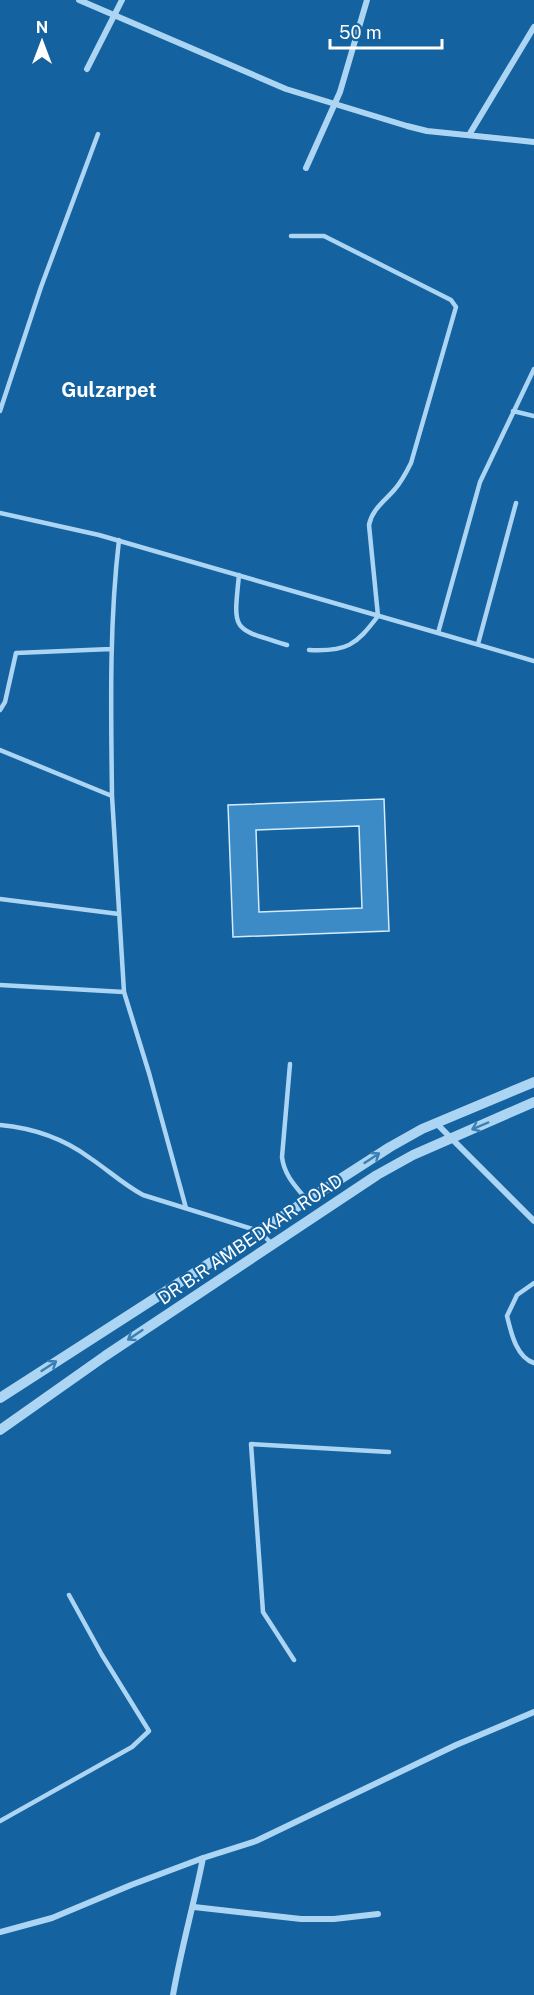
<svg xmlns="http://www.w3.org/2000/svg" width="534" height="1995" viewBox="0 0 534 1995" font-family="'Public Sans',sans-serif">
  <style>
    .building { fill: #3d8bc6; stroke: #d4ecfd; stroke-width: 1.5; fill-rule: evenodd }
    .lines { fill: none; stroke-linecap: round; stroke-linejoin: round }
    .service { stroke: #acd5f4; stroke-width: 4.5 }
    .minor { stroke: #acd5f4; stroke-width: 6 }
    .tertiary { stroke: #acd5f4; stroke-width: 10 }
    .oneway { stroke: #3a7fb4 }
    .labels { text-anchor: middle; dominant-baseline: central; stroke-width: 4.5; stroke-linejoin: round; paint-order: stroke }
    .street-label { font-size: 18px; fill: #fff; stroke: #14629f }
    .neighbourhood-label { font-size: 20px; font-weight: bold; fill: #fff; stroke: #14629f }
  </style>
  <rect width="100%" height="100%" fill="#14629f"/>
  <!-- building -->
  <path class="building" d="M384,799l5,132 -156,6 -5,-132zM359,826l3,82 -103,4 -3,-82z"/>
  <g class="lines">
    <!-- service -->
    <path class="service" d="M291,236h33l127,64 5,7 -45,156c-5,10 -9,18 -16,26 -10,12 -23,20 -26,36l9,91c-22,29 -31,36 -69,34
      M534,369l-54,113 -42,151 96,28
      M0,411l41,-124 57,-153
      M513,411l21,5
      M0,513l99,22 339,98
      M239,575c-6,58 -7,53 48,70
      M478,644l38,-141
      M0,710l5,-8 11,-49 95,-4
      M0,750l112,46 12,196 25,81 37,135
      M112,796c-1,-86 -3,-171 7,-256
      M0,899l119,15
      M0,985l124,7
      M290,1064l-8,93c2,18 14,30 25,43
      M0,1125c33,3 63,13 90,33 18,12 34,27 53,37l116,36 13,13
      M534,1283l-17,12 -10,21c4,16 9,41 27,47
      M294,1660l-31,-48 -12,-168 138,8
      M0,1821l132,-74 17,-16 -47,-76 -33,-60"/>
    <!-- minor -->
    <path class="minor" d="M79,0l207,89 49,15 72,22 20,5 107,11
      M87,69l35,-69
      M469,135l65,-108
      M306,168l34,-76 27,-92
      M436,1123l98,98
      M194,1907l107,12h33l44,-5
      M0,1932l52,-14 79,-33 72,-27 53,-17 200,-96 78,-33
      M173,1995c8,-46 21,-91 30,-137"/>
    <!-- tertiary -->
    <path class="tertiary" d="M0,1398l390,-251 32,-18 112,-47
      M0,1430l105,-74 272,-181 36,-20 121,-53"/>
  </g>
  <!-- one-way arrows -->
  <defs><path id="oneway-shaft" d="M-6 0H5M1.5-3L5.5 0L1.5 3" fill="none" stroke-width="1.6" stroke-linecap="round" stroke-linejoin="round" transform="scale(1.5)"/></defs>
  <g class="oneway">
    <use href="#oneway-shaft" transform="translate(480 1126) rotate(157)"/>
    <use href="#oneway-shaft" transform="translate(372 1158) rotate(-33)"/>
    <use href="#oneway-shaft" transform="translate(135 1335) rotate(146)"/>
    <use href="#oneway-shaft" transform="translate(49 1366) rotate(-33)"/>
  </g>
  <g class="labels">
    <!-- street labels -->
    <g class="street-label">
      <text transform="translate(250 1239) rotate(-34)">DR B.R AMBEDKAR ROAD</text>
    </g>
    <!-- neighbourhood labels -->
    <g class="neighbourhood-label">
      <text x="109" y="390">Gulzarpet</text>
    </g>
  </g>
  <!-- north arrow -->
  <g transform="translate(42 42)" stroke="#14629f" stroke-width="4.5" paint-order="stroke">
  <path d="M0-4.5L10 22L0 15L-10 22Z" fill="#ffffff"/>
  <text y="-9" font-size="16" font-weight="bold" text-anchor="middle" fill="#ffffff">N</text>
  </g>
  <!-- scale -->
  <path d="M330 39v9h112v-9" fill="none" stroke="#ffffff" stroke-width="3"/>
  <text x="339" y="39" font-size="18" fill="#ffffff" stroke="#14629f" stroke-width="4.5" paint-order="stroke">50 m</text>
</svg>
